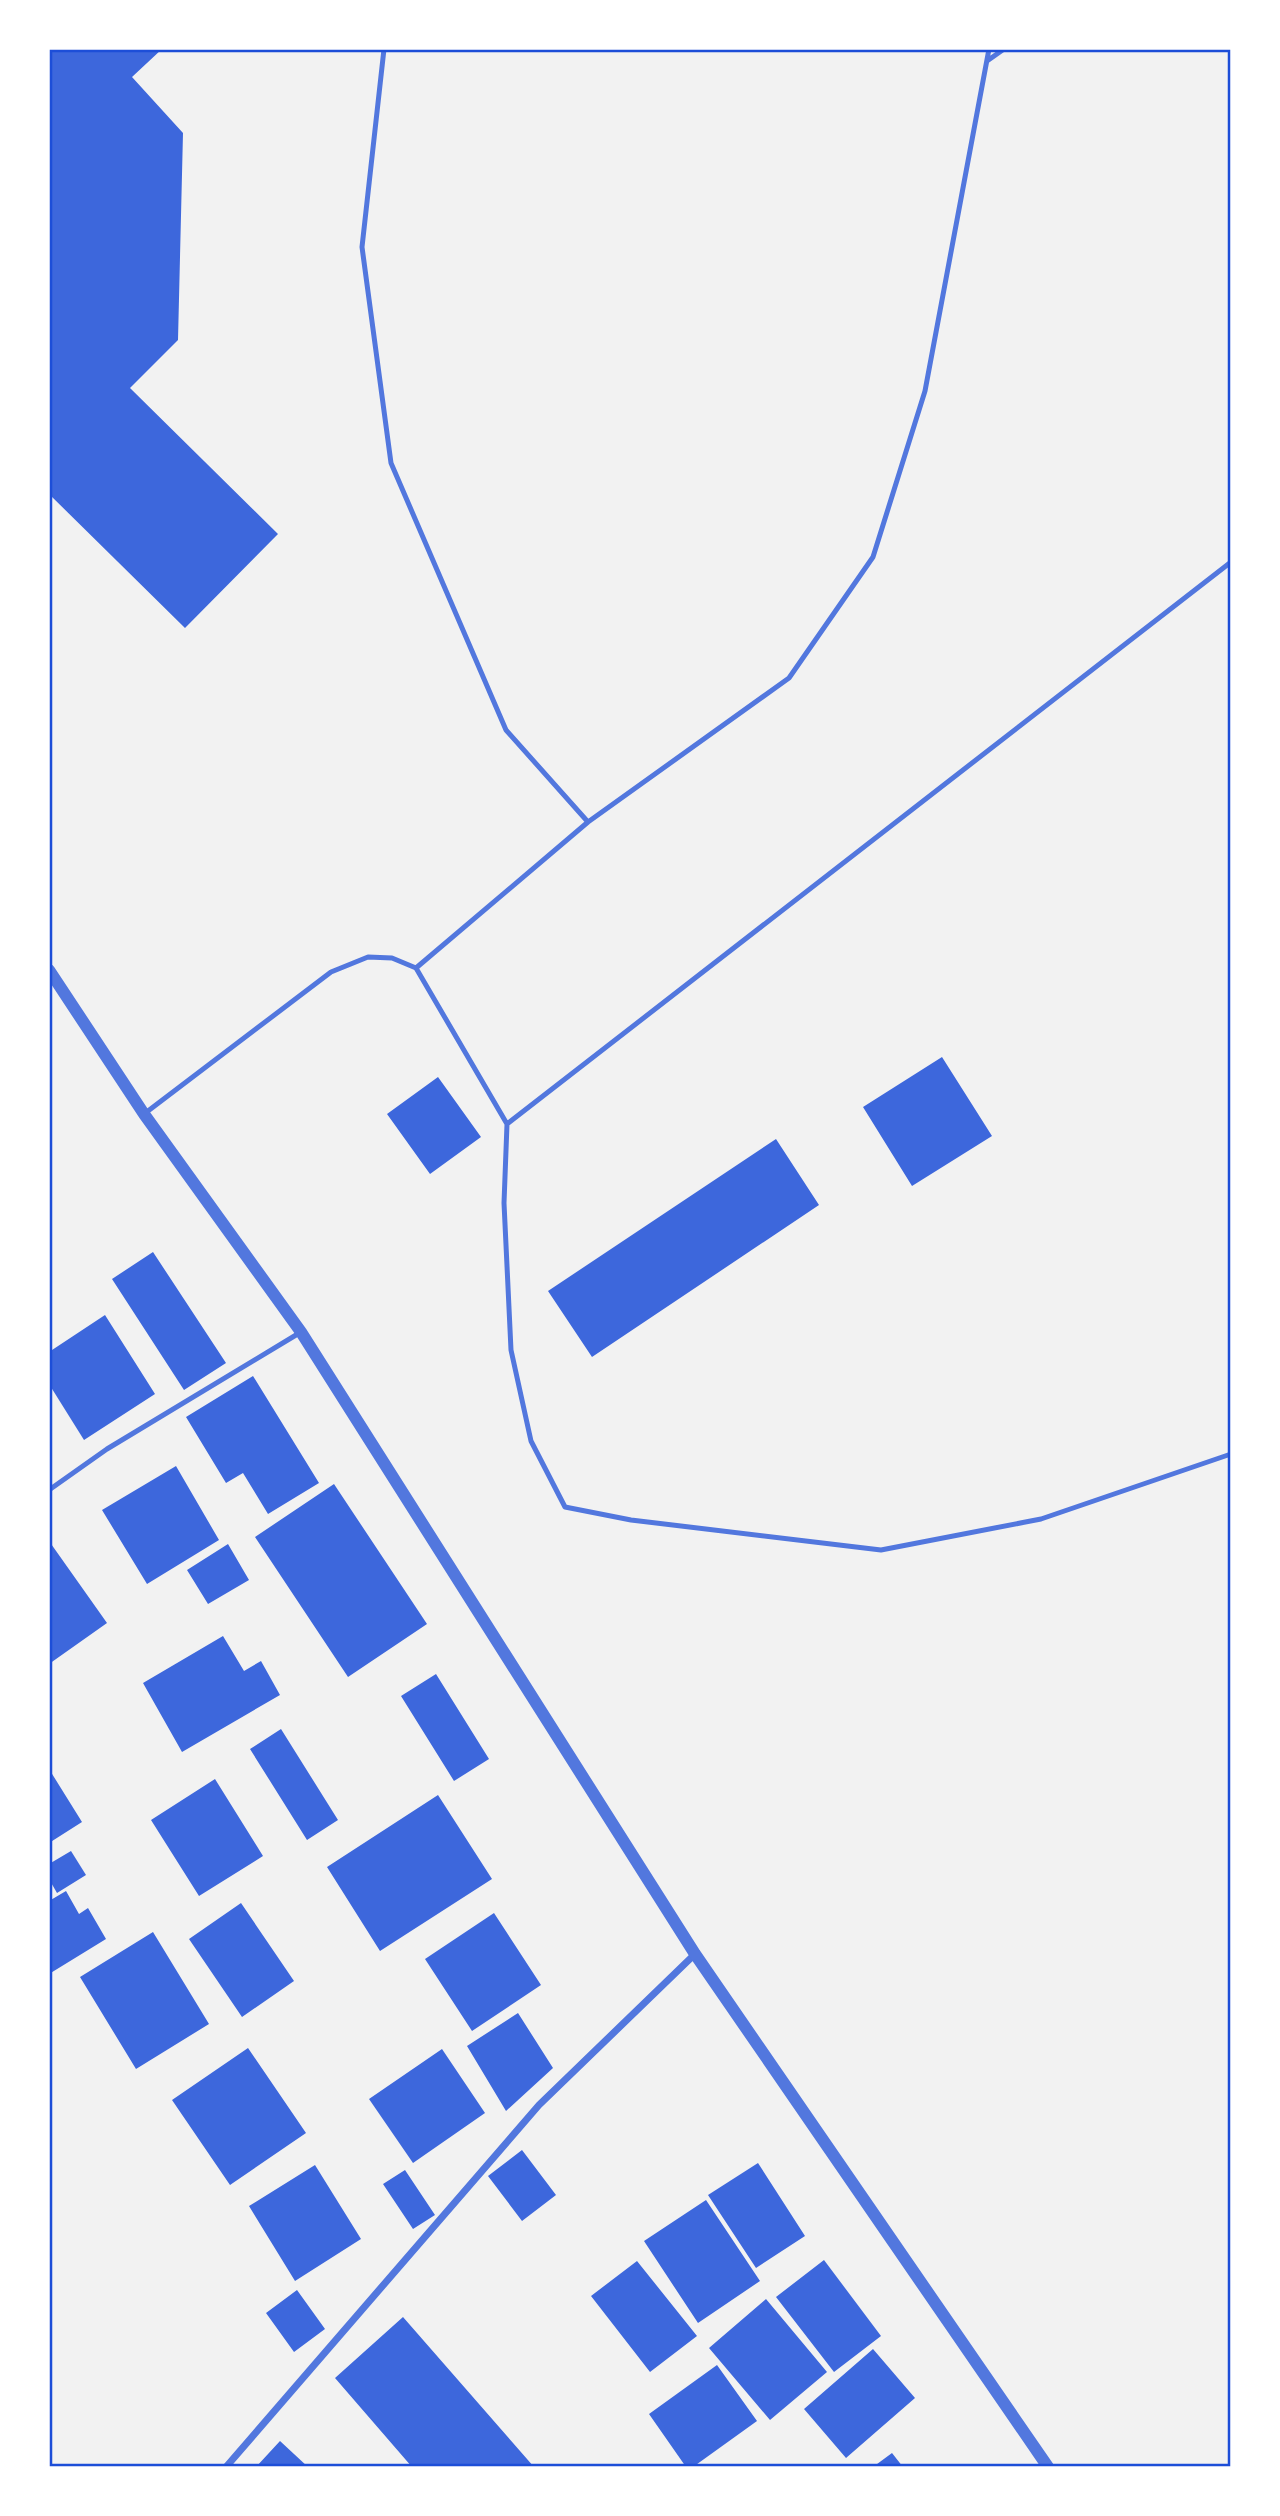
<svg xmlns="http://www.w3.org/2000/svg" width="1280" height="2516" viewBox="0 0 1280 2516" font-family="'Space Grotesk',sans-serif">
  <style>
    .building { fill: #3d67dc }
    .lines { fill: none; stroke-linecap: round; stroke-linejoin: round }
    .service { stroke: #5277de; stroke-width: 5 }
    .minor { stroke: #5277de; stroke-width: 7 }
    .tertiary { stroke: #5277de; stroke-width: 12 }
    .neatline { fill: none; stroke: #1d4ed8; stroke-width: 2.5 }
  </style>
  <rect width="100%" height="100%" fill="#f2f2f2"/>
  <!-- building -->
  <path class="building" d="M49,49h113l-30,28 51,56 -5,207 -48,48 148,146 -93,94 -136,-134z
    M942,1057l50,79 -80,50 -49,-79z
    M438,1077l43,60 -51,37 -43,-60z
    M776,1139l43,66 -227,152 -44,-66z
    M153,1252l73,111 -42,27 -72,-111z
    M105,1315l50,79 -71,46 -35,-56v-32z
    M253,1376l66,107 -51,31 -25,-41 -17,10 -40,-66z
    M176,1466l43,74 -72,44 -45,-74z
    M334,1484l93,140 -79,53 -93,-140z
    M49,1541l58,82 -58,41z
    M228,1544l21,36 -41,24 -21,-34z
    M223,1636l21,35 17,-10 19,34 -98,57 -39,-69z
    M436,1674l53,85 -35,22 -53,-85z
    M281,1729l57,91 -31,20 -57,-91z
    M49,1769l33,53 -33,21z
    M215,1779l48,77 -64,40 -48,-76z
    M438,1795l54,84 -112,72 -53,-84z
    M71,1851l15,24 -29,18 -8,-14v-15z
    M66,1891l13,23 9,-6 18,31 -57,35v-73z
    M241,1903l53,78 -52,36 -53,-78z
    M494,1913l47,72 -69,46 -47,-72z
    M153,1932l56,92 -73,45 -56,-92z
    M518,2013l35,55 -47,43 -39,-65z
    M248,2048l58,85 -76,52 -58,-85z
    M442,2049l43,64 -72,50 -44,-64z
    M522,2150l34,45 -34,26 -34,-45z
    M758,2163l47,73 -49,32 -48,-73z
    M315,2165l46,74 -66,42 -46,-75z
    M405,2170l30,45 -22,14 -30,-45z
    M706,2200l54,81 -62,42 -54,-82z
    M824,2260l57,76 -47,36 -58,-75z
    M637,2261l60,75 -47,36 -59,-76z
    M297,2290l28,39 -31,23 -28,-39z
    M766,2299l61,73 -57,48 -61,-72z
    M403,2317l131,150h-122l-77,-89z
    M873,2349l42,49 -69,60 -42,-49z
    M717,2365l40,56 -64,46h-7l-37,-53z
    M280,2441l28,26h-52z
    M892,2453l11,14h-30z"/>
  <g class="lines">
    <!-- service -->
    <path class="service" d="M384,49l-22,198 29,216 115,267 82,92
      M989,49l-64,342 -52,166 -84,121 -201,144 -172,146 91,156 -3,79 7,147 20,91 34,66 66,13 250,30 160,-31 190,-65
      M987,61l17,-12
      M144,1114l187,-142 37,-15 24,1 24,10
      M507,1124l724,-562
      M49,1490l58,-41 194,-117"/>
    <!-- minor -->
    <path class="minor" d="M226,2467l313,-362 156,-151"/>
    <!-- tertiary -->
    <path class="tertiary" d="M49,970l95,144 157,218 394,622 353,513"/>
  </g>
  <!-- border -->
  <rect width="1280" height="2516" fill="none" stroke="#ffffff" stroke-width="102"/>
  <rect x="51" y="51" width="1178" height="2414" class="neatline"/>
</svg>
